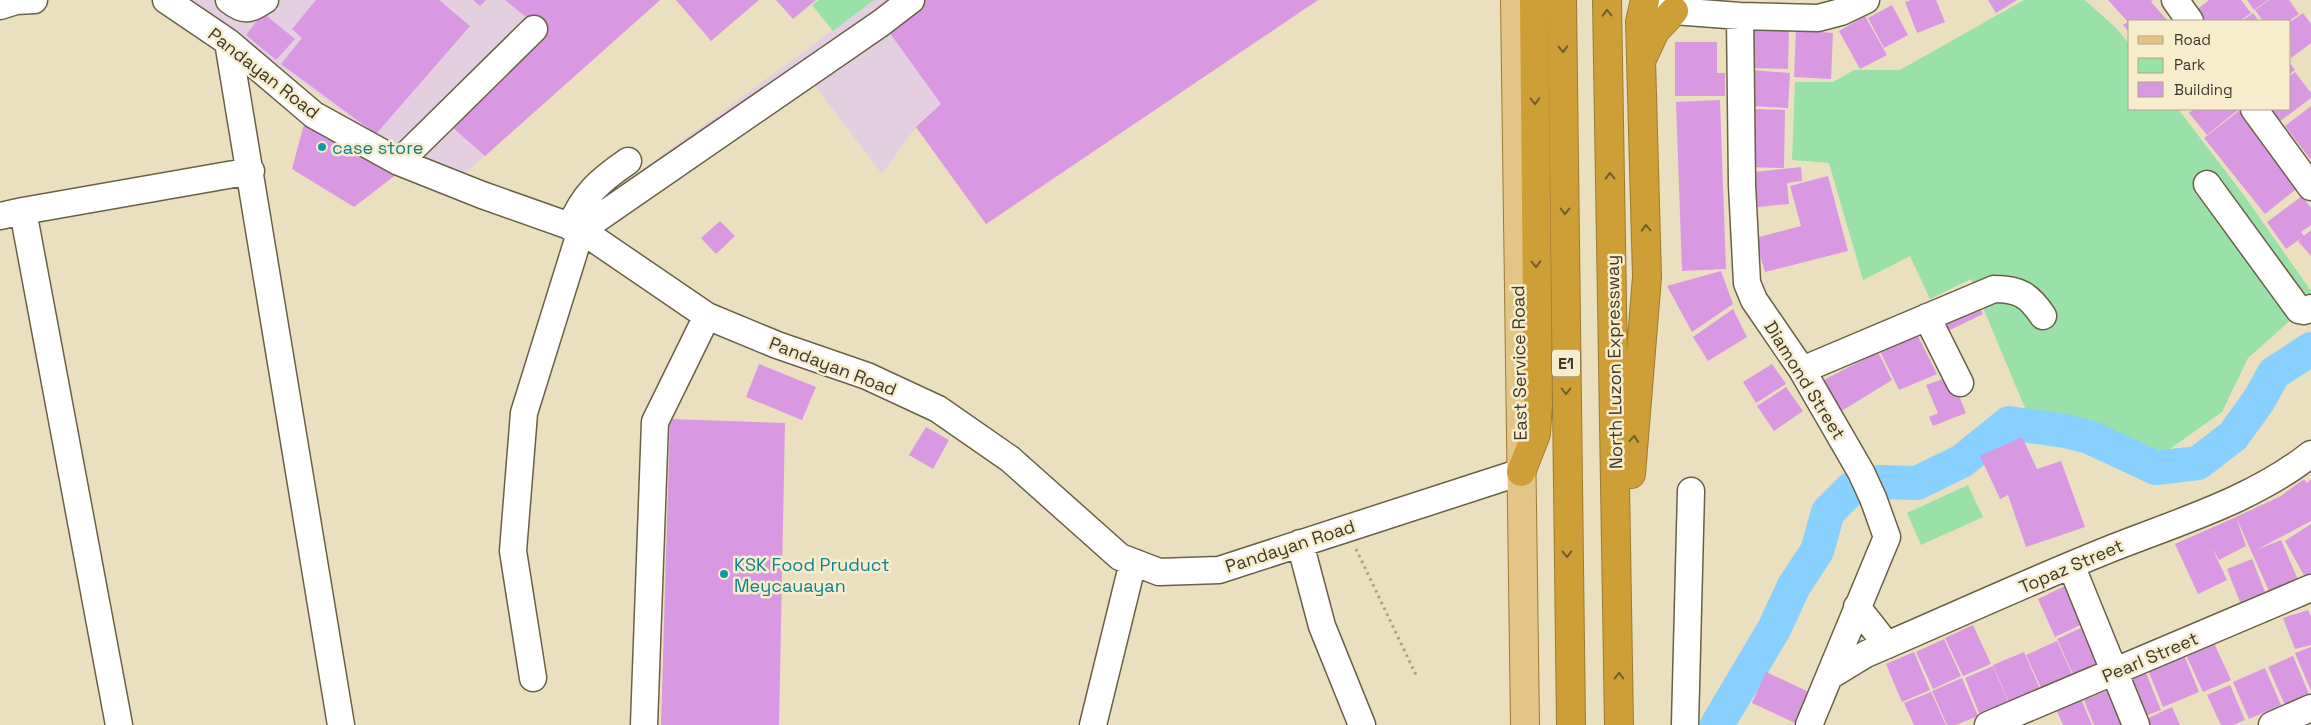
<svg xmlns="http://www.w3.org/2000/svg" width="2311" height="725" viewBox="0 0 2311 725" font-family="'Space Grotesk',sans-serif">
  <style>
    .industrial { fill: #e3cfdf }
    .green { fill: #99e0a9 }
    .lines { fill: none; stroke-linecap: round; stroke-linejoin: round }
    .river { stroke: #88d0ff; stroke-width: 34 }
    .building { fill: #d899e2 }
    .minor-casing { stroke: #6a6144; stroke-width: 29 }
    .major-casing { stroke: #9b7b34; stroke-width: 30 }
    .highway-casing { stroke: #9b7b34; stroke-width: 30 }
    .path { stroke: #a8a188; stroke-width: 3; stroke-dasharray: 2.5 4; stroke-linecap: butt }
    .minor { stroke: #fff; stroke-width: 26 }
    .major { stroke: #e2c587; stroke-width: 28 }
    .highway { stroke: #ce9f37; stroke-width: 28 }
    .oneway { stroke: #705d30 }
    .culture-dot { fill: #0f9aa8; stroke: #f7edcc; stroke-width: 2 }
    .labels { text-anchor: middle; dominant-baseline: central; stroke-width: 5; stroke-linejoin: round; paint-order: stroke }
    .shield { fill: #f7edcc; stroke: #756f5d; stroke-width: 1 }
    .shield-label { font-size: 16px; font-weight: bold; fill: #3d392d }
    .street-label { font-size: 18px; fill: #3d392d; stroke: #f7edcc }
    .culture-label { font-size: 18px; fill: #0d838f; stroke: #f7edcc; text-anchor: start }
  </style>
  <rect width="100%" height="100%" fill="#eae0bf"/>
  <!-- industrial -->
  <path class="industrial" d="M188,0h473l-197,174 -91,-40z
    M874,0h444l-332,224 -70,-97 -34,47 -67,-88 -204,140 -25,-15z"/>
  <!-- green -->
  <path class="green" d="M819,0h55l-41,31 -21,-26z
    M2024,0h61l32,29 13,16v64h48l65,85 68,97v11l-63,56 -26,54 -55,39 -46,-7 -96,-36 -54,-129 -41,20 -20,-43 -47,24 -34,-117 -37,-3 3,-78h38l21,-12h46z
    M1968,485l15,32 -62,28 -14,-32z"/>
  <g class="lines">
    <!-- river -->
    <path class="river" d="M1717,725l57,-96 20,-43 23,-35 11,-39 24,-24 27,-6 38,1 45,-22 47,-38 56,8 24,6 67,31 42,-5 35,-27 26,-36 15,-27 37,-24"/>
  </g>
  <!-- building -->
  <path class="building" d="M316,0h123l31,26 -94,108 -95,-70 21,-26 -10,-9z
    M473,0h13l-6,6z
    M505,0h155l-175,156 -34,-30 79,-106z
    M676,0h83l-48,41z
    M776,0h40l-23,19z
    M917,0h401l-332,224 -70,-97 25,-23 -57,-79z
    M1911,0h25l9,22 -28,11 -12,-31z
    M1988,0h29l-21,13z
    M2108,0h45l-2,2 17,19h-38v12l-7,-8 5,-3z
    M2209,0h32l10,13 -11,8h-36l-8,-11z
    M2247,0h21l-14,10z
    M2269,0h20l10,14 -10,7h-26l-8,-11z
    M1892,5l16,30 -24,13 -16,-30z
    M263,13l32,26 -19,21 -30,-25z
    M2253,13l6,8h-17z
    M2303,13l8,11v19l-20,15 -1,-36z
    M1865,16l22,39 -27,14 -21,-38z
    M1749,27l40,2 -1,40 -40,-1z
    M1796,30l37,3 -2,46 -37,-2z
    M1675,42h42v31h8v23h-50z
    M2290,63l5,7 -5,4z
    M1751,70l39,3 -2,35 -39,-2z
    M2295,72l16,21v5l-32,24 -9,-13h20v-33z
    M1720,100l6,169 -44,2 -6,-169z
    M2311,106v54l-26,-34z
    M1751,109l34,1 -1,58 -34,-1z
    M2194,109h45l-32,26 -18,-22z
    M2240,110l60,76 -35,28 -61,-76z
    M304,124l93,50 -43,33 -62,-38z
    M1801,167l1,14 -15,2 2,21 -31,3 -4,-35z
    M1828,176l20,75 -83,21 -10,-34 46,-12 -11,-40z
    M2302,196l9,12v17l-10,7 3,4 -18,13 -19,-27z
    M720,221l15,15 -19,18 -15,-16z
    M2311,230v26l-13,-15z
    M1721,271l12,33 -41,28 -25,-46z
    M1976,299l7,15 -35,17 -8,-15z
    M1733,309l14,28 -39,24 -15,-24z
    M1916,332l21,42 -38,16 -20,-41z
    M1878,352l14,28 -52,32 -22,-29z
    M759,364l57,23 -14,33 -56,-23z
    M1772,364l14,20 -30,19 -13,-21z
    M1951,376l15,37 -33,13 -4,-9 9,-4 -12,-28z
    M1786,387l17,24 -29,20 -17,-25z
    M670,419l115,4 -6,302h-118z
    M926,427l23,13 -16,29 -24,-14z
    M2022,437l15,32 24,-8 24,66 -59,20 -18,-52 -8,4 -20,-43z
    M2304,479l3,4 4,-4v42l-55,29 25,-10 18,42 -30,9 -33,-74 45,-21z
    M2236,517l10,29 -27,14 -7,-12 15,32 -29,14 -23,-50z
    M2311,524v49l-6,4 -20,-36z
    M2252,559l13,33 -25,10 -13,-33z
    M2067,585l18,38 -30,14 -17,-38z
    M2308,610l3,7v28l-16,4 -12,-31z
    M1973,625l18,39 -28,12 -18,-38z
    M2087,625l16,35 -30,14 -16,-35z
    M1944,639l17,37 -28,13 -17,-37z
    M2057,641l16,35 -31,14 -16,-35z
    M2214,643l17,37 -28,12 -17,-37z
    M2311,647v44l-16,-38z
    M1914,652l16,38 -28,12 -16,-38z
    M2024,652l16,37 -31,13 -16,-37z
    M2184,655l15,37 -36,15 -15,-37z
    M2293,656l16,38 -24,11 -17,-38z
    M1993,666l15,35 -29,12 -14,-35z
    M2265,668l16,37 -32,14 -16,-37z
    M1766,672l43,20 -14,31 -43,-20z
    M2146,673l15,37 -22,8 -15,-37z
    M1962,678l16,38 -22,9h-9l-15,-34z
    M2230,685l15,35 -12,5h-12l-14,-30z
    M2114,688l13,37h-33l-10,-25z
    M1931,692l15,33h-32l-10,-22z
    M2081,699l11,26h-29l-7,-16z
    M2172,707l8,18h-39l-1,-3z"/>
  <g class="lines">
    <!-- minor casing -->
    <g class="minor-casing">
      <path id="minor" d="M166,0l62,42 86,73 85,47 83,33 99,35 126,86 70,29 90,31 71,33 72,50 110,98 39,15 60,-2 302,-98
        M229,0c15,12 20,10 36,0
        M1659,0l15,11 66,5 78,2 23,-6 25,-12
        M2175,0l15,21
        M0,6l16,-5 18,-1
        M1740,16l2,169 5,98 7,17 48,70 59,102 12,26 14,39 -78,188
        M228,42l113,683
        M2254,109l57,78
        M399,162l135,-133
        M2207,184l92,126 5,1 7,-3
        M23,211l228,-40
        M0,216l23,-5 96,514
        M570,227c14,-33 29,-46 58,-66
        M1927,317l33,66
        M1802,370l192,-81c25,0 35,6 49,27
        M1300,543l22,83 40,99
        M2071,565l65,160
        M1857,607l30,38
        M1830,676l36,-22 21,-9c74,-32 148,-66 223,-96 68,-27 143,-49 201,-95
        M533,678l-20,-127 11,-138 57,-183 300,-207 30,-23
        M644,725l11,-303 52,-106
        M1093,725l40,-163
        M1685,725l6,-234
        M1988,725l323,-137
        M2272,725l39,-17"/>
    </g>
    <!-- major casing -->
    <g class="major-casing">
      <path id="major" d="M1515,0l10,725"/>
    </g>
    <!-- highway casing -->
    <g class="highway-casing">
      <path id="highway" d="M1562,0l9,725
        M1607,0l12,725
        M1642,59l13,-28 19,-20
        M1521,472l15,-38 2,-30 -4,-404
        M1631,474l16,-197 -7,-255 5,-22"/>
    </g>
    <!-- path -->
    <path class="path" d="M1356,549l61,128"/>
    <!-- minor -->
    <use href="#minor" class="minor"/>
    <!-- major -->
    <use href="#major" class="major"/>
    <!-- highway -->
    <use href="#highway" class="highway"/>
  </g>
  <!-- one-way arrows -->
  <defs><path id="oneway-chevron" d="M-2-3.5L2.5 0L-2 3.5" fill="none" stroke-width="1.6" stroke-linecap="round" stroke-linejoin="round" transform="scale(1.25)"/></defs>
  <g class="oneway">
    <use href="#oneway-chevron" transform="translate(1607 13) rotate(-91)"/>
    <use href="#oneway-chevron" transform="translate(1563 49) rotate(89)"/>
    <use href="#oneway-chevron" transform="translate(1535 101) rotate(89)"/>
    <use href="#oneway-chevron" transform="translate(1610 176) rotate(-91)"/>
    <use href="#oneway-chevron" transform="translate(1565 211) rotate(90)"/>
    <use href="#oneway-chevron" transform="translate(1646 228) rotate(-92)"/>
    <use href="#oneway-chevron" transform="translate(1536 264) rotate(89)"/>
    <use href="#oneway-chevron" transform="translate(1566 391) rotate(90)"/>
    <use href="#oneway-chevron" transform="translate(1634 439) rotate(-85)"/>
    <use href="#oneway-chevron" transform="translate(1567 554) rotate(89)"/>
    <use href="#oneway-chevron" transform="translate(1619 676) rotate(-90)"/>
  </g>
  <!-- markers -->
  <g class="culture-dot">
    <circle cx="322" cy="147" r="5"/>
    <circle cx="724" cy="574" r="5"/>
  </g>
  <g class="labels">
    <!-- shield labels -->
    <rect class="shield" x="1552" y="349.5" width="28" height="27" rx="4"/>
    <g class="shield-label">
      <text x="1566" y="363">E1</text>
    </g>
    <!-- street labels -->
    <g class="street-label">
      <text transform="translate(264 73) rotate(38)">Pandayan Road</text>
      <text transform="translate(1614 362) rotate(-91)">North Luzon Expressway</text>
      <text transform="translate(1519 363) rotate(-91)">East Service Road</text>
      <text transform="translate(833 366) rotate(21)">Pandayan Road</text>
      <text transform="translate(1805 380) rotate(58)">Diamond Street</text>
      <text transform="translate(1290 546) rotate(-18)">Pandayan Road</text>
      <text transform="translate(2071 566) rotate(-23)">Topaz Street</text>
      <text transform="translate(2150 657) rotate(-23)">Pearl Street</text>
    </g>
    <!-- culture labels -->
    <g class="culture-label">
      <text x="332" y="147">case store</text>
      <text x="734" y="564">KSK Food Pruduct<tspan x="734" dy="21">Meycauayan</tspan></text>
    </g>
  </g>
  <!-- legend -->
  <rect x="2128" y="20" width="162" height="90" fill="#f7edcc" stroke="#ada58c"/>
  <rect x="2138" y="36" width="25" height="8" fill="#e2c587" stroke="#ada58c"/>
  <text x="2174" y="45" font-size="15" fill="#3d392d">Road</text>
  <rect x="2138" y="58" width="25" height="15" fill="#99e0a9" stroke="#ada58c"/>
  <text x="2174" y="70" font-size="15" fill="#3d392d">Park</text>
  <rect x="2138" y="82" width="25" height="15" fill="#d899e2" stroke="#ada58c"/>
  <text x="2174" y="95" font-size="15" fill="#3d392d">Building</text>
</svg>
